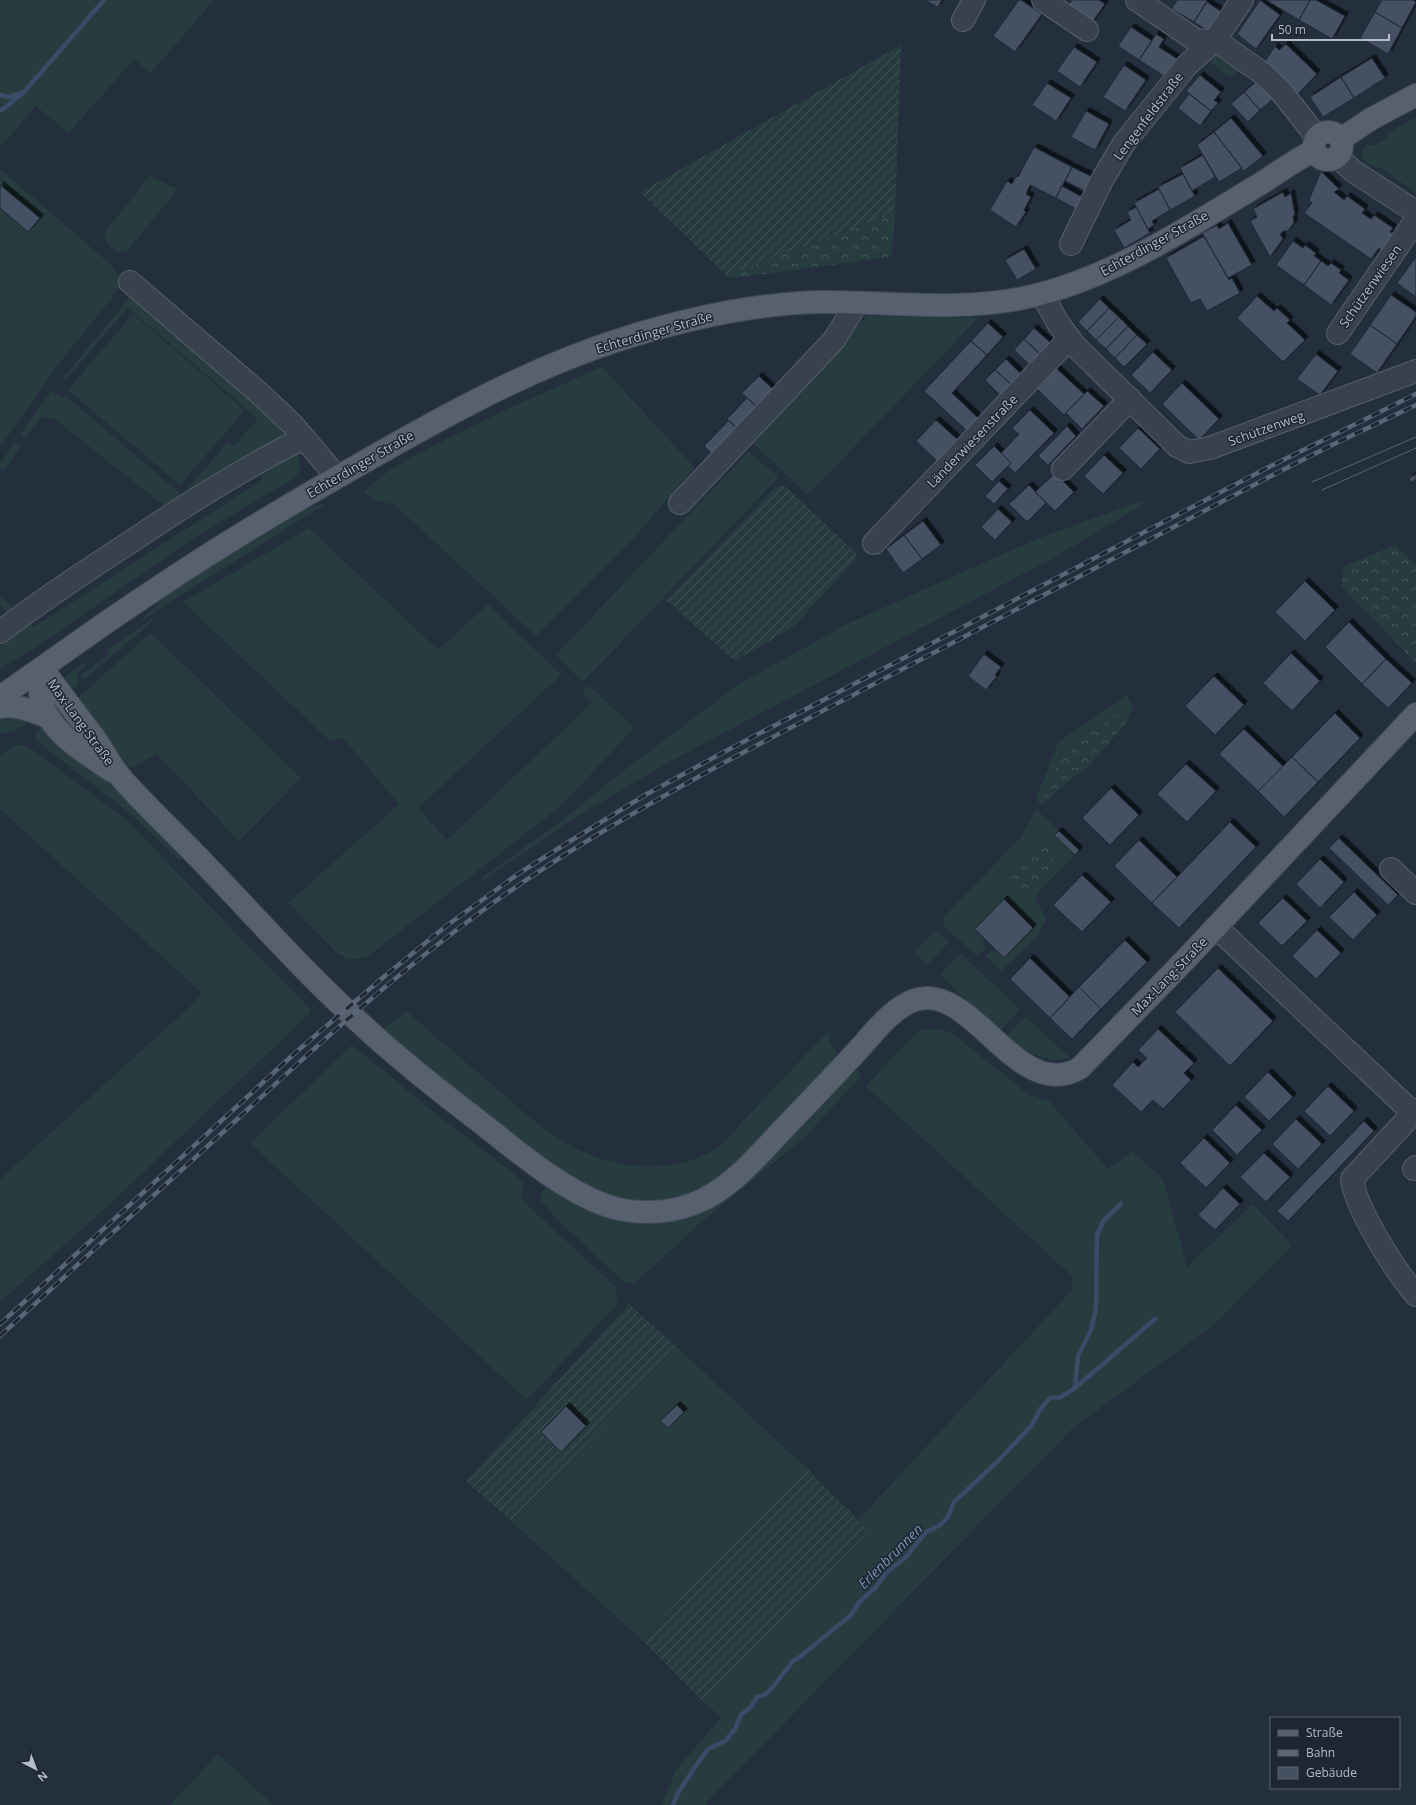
<svg xmlns="http://www.w3.org/2000/svg" width="1416" height="1805" viewBox="0 0 1416 1805" font-family="'Open Sans',sans-serif">
  <style>
    .grass { fill: #263c3f }
    .forest { fill: url(#forest-crowns) }
    .garden { fill: url(#garden-furrows) }
    .lines { fill: none; stroke-linecap: round; stroke-linejoin: round }
    .stream { stroke: #394c67; stroke-width: 4.5 }
    .building { fill: #455162; stroke: #1f2835; filter: url(#shadow) }
    .minor-casing { stroke: #565f6c; stroke-width: 24 }
    .major-casing { stroke: #414a57; stroke-width: 24 }
    .minor { stroke: #38414e; stroke-width: 22 }
    .major { stroke: #56606e; stroke-width: 22 }
    .tram { stroke: #5a6575; stroke-width: 1 }
    .rail-casing { stroke: #5a6575; stroke-width: 4.5 }
    .rail { stroke: #1d2633; stroke-width: 3; stroke-dasharray: 9; stroke-linecap: butt }
    .labels { text-anchor: middle; dominant-baseline: central; stroke-width: 3; stroke-linejoin: round; paint-order: stroke }
    .street-label { font-size: 13px; fill: #b4bcc9; stroke: #1d2633 }
    .water-label { font-size: 14px; font-style: italic; fill: #7c92b1; stroke: #1d2633 }
  </style>
  <defs>
    <pattern id="forest-crowns" width="20" height="18" patternUnits="userSpaceOnUse"><rect width="20" height="18" fill="#263c3f"/><path d="M2 6a3 3 0 1 1 6 0M12 15a3 3 0 1 1 6 0" fill="none" stroke="#435659"/></pattern>
    <pattern id="garden-furrows" width="10" height="10" patternUnits="userSpaceOnUse"><rect width="10" height="10" fill="#263c3f"/><path d="M-1 1l2-2M0 10L10 0M9 11l2-2" fill="none" stroke="#435659"/></pattern>
    <filter id="shadow"><feDropShadow dx="3.5" dy="-3.5" stdDeviation="0" flood-color="#0009"/></filter>
  </defs>
  <rect width="100%" height="100%" fill="#242f3e"/>
  <!-- grass -->
  <path class="grass" d="M0,0h214l-64,74 -15,-16 -66,75 -33,-27 -36,41z
    M1213,52l9,9 19,8 -12,8 -24,-20z
    M1416,117v76l-35,-25 -10,-3 -9,-6v-9l5,-5h7l13,-7 -1,-3z
    M0,169l109,94c5,6 15,17 9,26 0,1 -4,4 -6,6v3l-52,64 -60,85z
    M150,176l28,13 -51,62 -8,2c-8,-5 -17,-12 -13,-23 16,-17 28,-36 44,-54z
    M130,297l128,108 28,32 -118,72 -113,-90 -13,-2 -17,22 -5,-5 32,-44 10,8 3,-3 117,100 46,-53 6,4 24,-27 -130,-111 -61,70h-4z
    M133,314l112,96 -65,75 -112,-95z
    M867,316l111,2 -170,177 -54,-51v-10z
    M602,367l92,100 -59,70 -99,99 -141,-131 -21,-5 -10,-8c20,-22 47,-34 73,-48 54,-28 109,-53 165,-77z
    M15,441l6,5 -17,25 -4,-3v-4z
    M299,451l1,19 -6,9 -46,26 -60,37 -143,99 -45,28v-23l25,-19 4,-6 5,6 228,-147 -2,-4 21,-13 -2,-3z
    M748,452l31,25 -196,205 -27,-27z
    M1140,501l4,3 -91,54 -382,203 -93,55 -94,64 -2,-2 82,-59 50,-41 125,-94 110,-61 188,-84z
    M327,503l-162,102 -33,23 35,-32 45,-30 96,-58z
    M309,528l129,122 50,-46 73,71 -143,133 29,32 145,-137 -10,-10 7,-8 45,43 -72,77 -196,153 -17,1 -12,-6 -49,-50 111,-99 -56,-66 -13,3 -147,-139z
    M0,596l17,14 -17,9 7,-8 -7,-6z
    M153,618l1,2 -72,61v-7l27,-19 -3,-4z
    M151,633l150,145 -62,63 -82,-87 -27,14 -55,-68z
    M85,662l2,3 -8,7 -3,5 3,7 -11,9 -3,-11v-5z
    M1127,695l6,12 -5,10 -15,-1 -11,10 -1,5 -14,1 -24,17 -20,45 5,6 -7,5 -5,-6 22,-57z
    M0,712l33,6c-11,9 -19,16 -33,15z
    M44,726l75,64 66,66 -5,4 -2,-1 -45,-43 -96,-75 -2,-8z
    M15,745l9,1 9,4 91,68 188,193 -203,194 -109,97v-123l194,-176 8,-10 -202,-184v-53z
    M1036,809l23,22 -4,4 20,20 -13,13 -11,-11 -14,23 7,5 -9,13 11,21 -9,18 -36,34 -15,-15 5,-6 2,3 3,-3 8,8 29,-30 -29,-28 -29,29 10,10 -3,3 5,5 -10,9 -32,-29 -3,-8 79,-82z
    M936,929l13,13 -22,23 -13,-12z
    M960,953l60,56 -20,22 -60,-56z
    M406,1011c28,24 55,48 83,71 50,44 95,87 166,84 25,-1 41,-6 63,-18l111,-118 1,13 8,10c-21,27 -43,52 -67,77 -25,26 -50,53 -85,66 -30,10 -66,5 -94,-8 -22,-10 -42,-25 -61,-39 -52,-37 -99,-79 -147,-120z
    M1025,1016l45,42c-26,6 -43,-7 -63,-22z
    M924,1029h14l15,5 75,60 21,7 59,68 24,-18 31,28 24,88 66,-63 39,41 -77,79 -141,103 -366,374 -1,4h-45l13,-34 46,-54 -19,-16 167,-170 -11,-11 214,-230 1,-13 -207,-191 48,-51z
    M352,1045l84,69 80,61 7,8 -2,12 5,9 90,83 1,17 -90,96 -277,-257z
    M857,1070l3,3v4l-55,60 -106,87 -64,59h-10l-66,-62 -18,-20v-7l5,-7h7l114,32 151,-115z
    M679,1349l125,117 -162,174 -131,-119z
    M218,1754l55,51h-103z"/>
  <!-- forest -->
  <path class="forest" d="M895,213l-4,44 -142,19 -19,2 -4,-3z
    M1395,545l21,20v98l-74,-76 1,-20z
    M1117,715l11,2 -1,5 -41,47 -18,12 -20,19 -5,-6 20,-45 24,-17 14,-1c2,-8 7,-15 16,-16z
    M1046,839c8,6 7,9 5,18l11,11 -18,17 -7,-4 -17,16 -13,-14z"/>
  <!-- garden -->
  <path class="garden" d="M901,45l-6,168 -169,62 -86,-83z
    M777,486h8l71,67v6l-63,68 -58,34 -69,-61z
    M629,1304l50,45 -168,172 -45,-40z
    M804,1466l65,65 -167,170 -60,-61z"/>
  <g class="lines">
    <!-- stream -->
    <path class="stream" d="M0,95l9,2 12,-4
      M0,110h2l21,-17 81,-93
      M1075,1388l3,-32 13,-26 5,-22 1,-73 7,-15 17,-16
      M673,1805l5,-12 15,-23 15,-21 17,-8 10,-12 6,-14 10,-8 6,-10 9,-3 7,-7 20,-26 8,-5 50,-41 8,-13 16,-14 11,-15 19,-15 21,-26 14,-7 8,-8 6,-15 43,-40 35,-37 9,-17 9,-10 11,-1 14,-9 80,-69"/>
  </g>
  <!-- building -->
  <path class="building" d="M924,0h18l-4,7z
    M1019,0h2l21,14 -27,38 -22,-16z
    M1072,0h27l6,4 -14,20 -24,-17z
    M1177,0h29l1,1 -13,21 -22,-13z
    M1260,0l20,15 -24,34 -19,-15z
    M1266,0h44l-11,20z
    M1310,0h6l29,16 -13,23 -33,-19z
    M1382,0h31l3,2 -14,26 -27,-16z
    M1207,2l15,10 -12,20 -16,-10z
    M1375,12l27,16 -14,26 -28,-16z
    M1131,27l21,14 -13,19 -21,-14z
    M1156,34l8,5 -5,8 20,13 -12,18 -28,-18z
    M1286,44l31,30 -19,20 -34,-31 11,-17 4,4z
    M1074,47l23,15 -17,25 -23,-16z
    M1372,58l13,20 -31,20 -13,-21z
    M1124,65l22,15 -21,31 -22,-14z
    M1200,75l21,17 -7,8 4,3 -7,8 -25,-20z
    M1341,77l13,21 -31,19 -13,-20z
    M1257,81l16,18 -13,11 -16,-18z
    M1047,83l24,15 -15,23 -24,-16z
    M1244,92l16,18 -12,12 -17,-18z
    M1189,94l22,17 -11,15 -22,-18z
    M1086,111l23,13 -14,26 -24,-13z
    M1231,118l32,38 -19,15 -30,-39z
    M1214,132l28,36 -23,14 -22,-37z
    M1034,147l38,20 -16,31 -26,-13 -4,9 5,3 -7,13 2,2 -10,15 -26,-17 17,-29 5,3 4,-8 2,1z
    M1203,155l12,22 -23,14 -12,-23z
    M1072,167l23,11 -8,14 -22,-11z
    M1321,171l18,18 -5,3 10,8 3,-4 18,13 -3,4 9,6 3,-4 19,13 -3,4 4,2 -12,17 -3,-3 -8,11 -67,-46 8,-10 -3,-3z
    M1183,174l12,22 -25,14 -12,-23z
    M0,185l40,33 -12,14 -28,-24z
    M1062,186l22,12 -6,12 -22,-12z
    M1159,189l11,21 -18,11 2,4 -6,4 -14,-26z
    M1283,192l2,5 6,-4 4,22 -2,1 1,7 -7,9 -2,-2 -5,4 3,5 -13,18 -20,-36 7,-4 -4,-8z
    M1136,207l14,26 -26,15 -10,-18 17,-10 -4,-8z
    M1228,223l24,42 -24,13 -26,-45 15,-8 2,4z
    M1204,236l25,44 3,-2 8,15 -33,18 -7,-12 -9,4 -25,-45z
    M1293,241l10,7 2,-3 11,8 -2,3 7,5 -17,24 -28,-20z
    M1024,249l12,20 -19,11 -12,-20z
    M1416,257v40l-19,-14z
    M1321,261l7,5 3,-3 10,7 -2,3 10,7 -18,25 -27,-20z
    M1391,295l25,17v4l-19,28 -27,-19z
    M1257,296l17,15 3,-3 13,12 -3,3 18,17 -22,22 -46,-44z
    M1100,299l9,9 -22,23 -9,-9z
    M1109,308l10,9 -23,23 -9,-9z
    M1119,317l9,9 -22,23 -10,-9z
    M988,323l15,14 -16,18 -16,-14z
    M1370,325l27,19 -20,29 -27,-19z
    M1128,326l9,9 -22,23 -9,-9z
    M1034,328l19,17 -11,11 -18,-17z
    M1137,335l10,9 -23,23 -9,-9z
    M1024,339l18,17 -10,11 -18,-17z
    M971,341l16,14 -35,38 26,25 -12,12 -42,-39z
    M1153,352l19,18 -22,23 -19,-18z
    M1316,354l22,17 -18,24 -23,-16z
    M1006,359l17,17 -10,10 -18,-16z
    M1056,368l28,26 -20,21 -27,-26z
    M995,370l18,16 -11,11 -17,-17z
    M759,376l16,15 -17,17 -16,-15z
    M1182,383l37,36 -20,21 -37,-36z
    M1087,391l17,15 -22,23 -16,-16z
    M747,398l13,11 -21,22 -12,-12z
    M1030,410l24,23 -39,40 -7,-7 3,-3 -10,-10 18,-19 -7,-6z
    M729,420l10,11 -24,26 -11,-11z
    M936,420l22,20 -20,22 -22,-21z
    M1067,426l9,10 -28,29 -10,-9z
    M1138,428l22,21 -19,20 -22,-21z
    M994,446l17,17 -19,19 -17,-17z
    M1104,455l19,18 -20,21 -19,-18z
    M1055,473l19,19 -19,19 -20,-19z
    M1416,474v6l-5,2 -2,-4z
    M999,481l9,8 -14,15 -9,-8z
    M1029,485l17,18 -19,19 -18,-18z
    M998,509l14,13 -17,18 -14,-13z
    M923,521l18,24 -19,14 -18,-24z
    M904,535l18,24 -19,14 -17,-24z
    M1305,581l30,29 -30,31 -30,-29z
    M1349,622l37,37 -24,25 -37,-37z
    M1291,653l29,28 -28,30 -29,-28z
    M984,654l17,13 -6,8 2,1 -11,14 -18,-14z
    M1386,659l26,24 -24,25 -26,-24z
    M1214,676l30,29 -29,30 -30,-29z
    M1335,713l25,25 -42,44 -26,-25z
    M1244,729l39,37 -25,25 -39,-37z
    M1292,757l26,25 -34,35 -26,-26z
    M1186,764l30,27 -29,31 -30,-28z
    M1111,788l28,27 -29,30 -28,-27z
    M1230,822l26,25 -77,81 -27,-25z
    M1059,831l20,19 -4,5 -21,-20z
    M1339,838l59,57 -10,10 -59,-57z
    M1139,840l38,37 -25,26 -38,-37z
    M1320,859l24,23 -24,26 -24,-24z
    M1082,875l29,27 -29,30 -29,-27z
    M1354,892l23,23 -24,25 -24,-23z
    M1283,898l24,23 -25,25 -24,-23z
    M1004,899l29,29 -29,30 -29,-29z
    M1317,930l24,23 -25,26 -24,-23z
    M1125,940l22,22 -46,47 -22,-22z
    M1030,958l40,39 -20,21 -40,-39z
    M1218,968l55,53 -43,45 -55,-54z
    M1079,987l22,22 -29,30 -22,-21z
    M1158,1029l36,34 -10,10 7,7 -28,29 -10,-9 -12,12 -29,-27 21,-23 5,5 9,-9 -9,-8z
    M1268,1072l25,25 -24,24 -25,-24z
    M1328,1086l26,25 -24,25 -26,-25z
    M1236,1105l26,25 -25,25 -25,-25z
    M1296,1119l26,25 -24,25 -26,-25z
    M1364,1121l10,10 -86,90 -11,-10z
    M1204,1138l26,25 -24,25 -26,-25z
    M1264,1153l26,24 -24,25 -26,-25z
    M1223,1188l17,16 -25,26 -17,-15z
    M677,1405l7,7 -16,16 -8,-7z
    M566,1406l20,20 -25,26 -20,-20z"/>
  <g class="lines">
    <!-- minor casing -->
    <g class="minor-casing">
      <path id="minor" d="M1043,0l44,30
        M1137,0l60,41 18,-1 47,33 18,17 37,47
        M963,20l11,-20
        M1338,157l15,14 63,41
        M1071,244l31,-64 22,-37 63,-78 28,-25 27,-40
        M130,282l129,111 33,31 45,53
        M1042,294l16,29 17,23 102,100 12,6 21,-4 206,-77
        M1338,333l78,-113
        M1063,469l67,-70
        M680,503l154,-163 23,-37
        M874,543l195,-204
        M0,632c43,-33 89,-63 135,-93 55,-37 110,-72 169,-101
        M1391,869l25,24
        M1216,927l197,186
        M1416,1110l-64,69c4,31 43,91 64,116
        M1414,1169l2,-2"/>
    </g>
    <!-- major casing -->
    <g class="major-casing">
      <path id="major" d="M1314 146a14 14 0 1 1 28 0a14 14 0 1 1-28 0Z
        M1341,139l30,-20 45,-24
        M42,668c18,25 36,48 54,72 9,13 16,28 27,40 24,27 51,52 77,79 52,54 102,111 158,162 38,36 80,69 122,101 37,29 81,67 125,83 28,10 61,9 88,-1 38,-14 67,-51 94,-79 24,-25 48,-50 71,-75 15,-16 30,-37 50,-47 61,-32 107,103 172,65l106,-109 230,-245
        M42,668c-1,10 -4,21 -1,31 7,33 45,54 71,72
        M0,697c50,-34 99,-71 150,-104 69,-47 140,-89 212,-130 84,-48 170,-96 263,-125 64,-20 127,-34 194,-36 67,-1 137,10 204,-4 87,-18 167,-72 242,-117 16,-11 32,-22 50,-31
        M0,707c17,-3 32,4 48,10"/>
    </g>
    <!-- minor -->
    <use href="#minor" class="minor"/>
    <!-- major -->
    <use href="#major" class="major"/>
    <!-- tram -->
    <path class="tram" d="M1312,482l104,-45
      M1322,490l94,-42"/>
    <!-- rail casing -->
    <g class="rail-casing">
      <path id="rail" d="M0,1324l295,-271 91,-78 59,-48 73,-53 49,-31 80,-49 77,-42 539,-282 153,-76
        M0,1336c77,-71 154,-141 232,-212 78,-72 156,-144 242,-207 80,-60 167,-109 255,-157l540,-283 63,-32 84,-40"/>
    </g>
    <!-- rail -->
    <use href="#rail" class="rail"/>
  </g>
  <g class="labels">
    <!-- street labels -->
    <g class="street-label">
      <text transform="translate(1148 116) rotate(-53)">Lengenfeldstraße</text>
      <text transform="translate(1154 243) rotate(-29)">Echterdinger Straße</text>
      <text transform="translate(1370 286) rotate(-55)">Schützenwiesen</text>
      <text transform="translate(654 332) rotate(-16)">Echterdinger Straße</text>
      <text transform="translate(1266 428) rotate(-20)">Schützenweg</text>
      <text transform="translate(972 441) rotate(-46)">Länderwiesenstraße</text>
      <text transform="translate(360 464) rotate(-30)">Echterdinger Straße</text>
      <text transform="translate(81 722) rotate(54)">Max-Lang-Straße</text>
      <text transform="translate(1169 976) rotate(-46)">Max-Lang-Straße</text>
    </g>
    <!-- water labels -->
    <g class="water-label">
      <text transform="translate(890 1556) rotate(-45)">Erlenbrunnen</text>
    </g>
  </g>
  <!-- legend -->
  <rect x="1270" y="1717" width="130" height="72" fill="#1d2633" stroke="#59626f"/>
  <rect x="1278" y="1730" width="20" height="6" fill="#56606e" stroke="#59626f"/>
  <text x="1306" y="1737" font-size="12" fill="#b4bcc9">Straße</text>
  <rect x="1278" y="1750" width="20" height="6" fill="#5a6575" stroke="#59626f"/>
  <text x="1306" y="1757" font-size="12" fill="#b4bcc9">Bahn</text>
  <rect x="1278" y="1767" width="20" height="12" fill="#455162" stroke="#59626f"/>
  <text x="1306" y="1777" font-size="12" fill="#b4bcc9">Gebäude</text>
  <!-- north arrow -->
  <g transform="translate(36 1769) rotate(138)" stroke="#1d2633" stroke-width="3" paint-order="stroke">
  <path d="M0-3L7 15L0 10L-7 15Z" fill="#b4bcc9"/>
  <text y="-6" font-size="11" font-weight="bold" text-anchor="middle" fill="#b4bcc9">N</text>
  </g>
  <!-- scale -->
  <path d="M1272 34v6h117v-6" fill="none" stroke="#b4bcc9" stroke-width="2"/>
  <text x="1278" y="34" font-size="12" fill="#b4bcc9" stroke="#1d2633" stroke-width="3" paint-order="stroke">50 m</text>
</svg>
